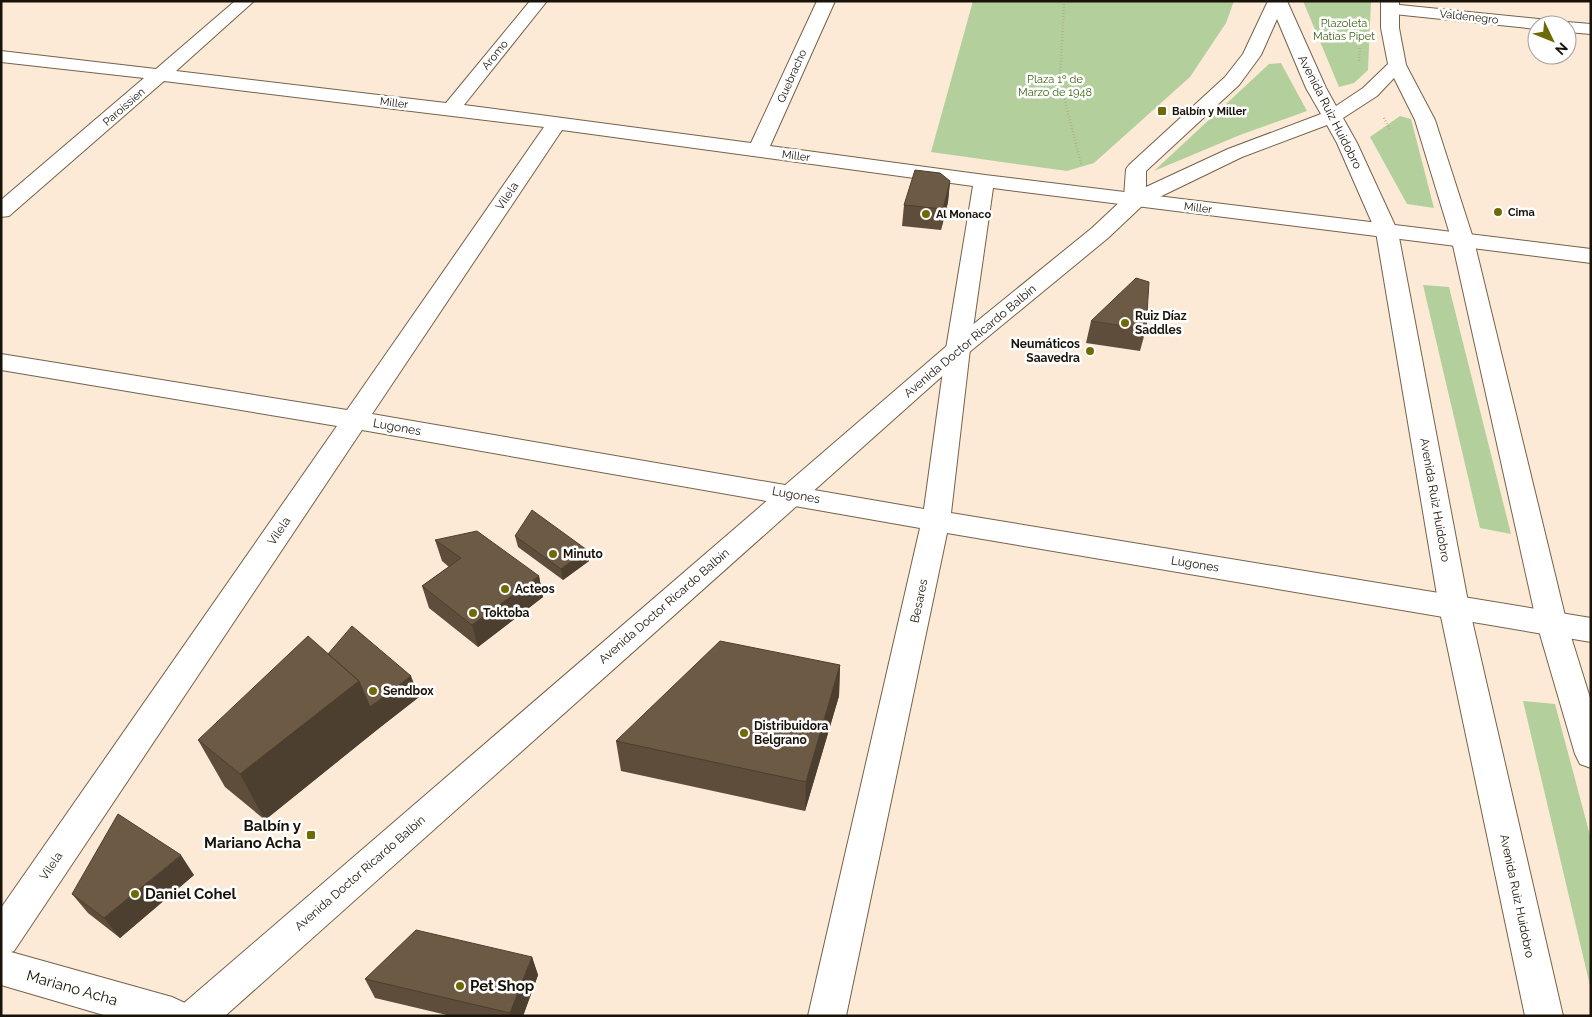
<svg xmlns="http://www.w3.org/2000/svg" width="1592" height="1017" viewBox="0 0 1592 1017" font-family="Raleway,sans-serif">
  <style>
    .green { fill: #b3d09c }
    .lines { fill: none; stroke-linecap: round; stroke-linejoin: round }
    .street-casing { stroke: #75624c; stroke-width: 2 }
    .secondary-casing { stroke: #75624c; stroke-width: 2 }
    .path { stroke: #a7998a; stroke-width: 2.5; stroke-dasharray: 0.5 2.5; stroke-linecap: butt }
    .street { fill: #fff; fill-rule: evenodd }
    .secondary { fill: #fff; fill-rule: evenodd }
    .wall { fill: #5e4d3b }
    .shaded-wall { fill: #4c3f30 }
    .building { fill: #6d5a45; stroke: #4c3f30 }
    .poi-dot { fill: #6f6a05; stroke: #fff; stroke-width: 2 }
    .labels { text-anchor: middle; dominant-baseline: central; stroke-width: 5; stroke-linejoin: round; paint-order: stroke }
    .far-street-label { font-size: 11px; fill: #191209; stroke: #fff }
    .far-park-label { font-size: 11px; fill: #3b5f0e; stroke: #fff }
    .far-poi-label { font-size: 11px; font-weight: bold; fill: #191209; stroke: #fff; text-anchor: start }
    .street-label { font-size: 12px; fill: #191209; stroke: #fff }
    .poi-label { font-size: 12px; font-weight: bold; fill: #191209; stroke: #fff; text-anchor: start }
    .near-poi-label { font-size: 15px; font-weight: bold; fill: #191209; stroke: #fff; text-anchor: start }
    .near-street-label { font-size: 15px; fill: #191209; stroke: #fff }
  </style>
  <rect width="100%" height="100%" fill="#fcead6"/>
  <!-- green -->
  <path class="green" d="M973,1h261l-8,22 -36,54 -96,86 -27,8 -136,-19z
    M1303,1h68l-3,69 -14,13 -15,4z
    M1281,63l26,48 -67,24 -86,36 115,-107z
    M1400,116l11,3 23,89 -27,-4 -37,-67z
    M1423,285l26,2 62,247 -31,-6z
    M1523,701l32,3 36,135v151z"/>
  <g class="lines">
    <!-- street casing -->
    <g class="street-casing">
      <path id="street" d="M235,1h19l-78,70 270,32 84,-102h17l-83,104 287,38 66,-142h18l-65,145 215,29 606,74v14l-598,-75 -23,161 -19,164 640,105v24l-644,-109 -101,483h-38l112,-488 -558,-98 -348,521 -3,1 161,45 13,6 6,13h-84l-106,-31v-77l336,-482 -336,-56v-16l346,56 197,-283 -380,-46 -155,135 -8,1v-17l143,-122 -143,-16v-11l155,18zM562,130l411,56 -27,163 -22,160 -552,-95z
        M1390,4l158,16 6,1 3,4h-20v4l-153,-16 -3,-4 3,-4z
        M1567,22l24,2v10l-24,-2v-7h-8z"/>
    </g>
    <!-- secondary casing -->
    <g class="secondary-casing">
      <path id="secondary" d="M1268,1h19l39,87 10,18 27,-18 25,-24 -7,-36v-27h18v27l7,37 29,55 39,121 93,383 24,77v67l-11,-4 -5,-10 -38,-130 -85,-383 -37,-121 -21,-42 -17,18 -34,22 14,25 41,89 71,375 94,409h-38l-86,-409 -63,-375 -39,-89 -10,-18 -85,32 -99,48 -35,33 -141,116 -742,662h-47l6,-13 765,-659 143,-116 32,-30 2,-29 3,-4 96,-88 18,-23zM1277,19l29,69 15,26 -93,35 -82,38v-16l93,-86 22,-30z"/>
    </g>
    <!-- path -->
    <path class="path" d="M1064,1l-4,80 21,83
      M1359,61l1,-14
      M1384,118l6,12"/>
    <!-- street -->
    <use href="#street" class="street"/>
    <!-- secondary -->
    <use href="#secondary" class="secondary"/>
  </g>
  <!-- wall -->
  <path class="wall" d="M950,181l-2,21 -7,28 -39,-4 2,-21z
    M1091,321l55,8 -6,22 -54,-8z
    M515,536l74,25 -26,19 -45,-33z
    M435,540l104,36 4,21 -65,50 -49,-39 -7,-22 27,-19 -7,-6z
    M328,654l91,43 -41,32 -113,91 -40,-33 -27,-47z
    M840,665l-1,31 -34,115 -184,-40 -5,-30z
    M194,875l-74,63 -32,-25 -16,-19z
    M532,957l6,18 -15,41h-72l-76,-18 -10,-19z"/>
  <!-- shaded-wall -->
  <path class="shaded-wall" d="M950,181l-2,21 -7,28 2,-21z
    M587,550l2,11 -26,19 -2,-11z
    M539,576l4,21 -65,50 -6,-22z
    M840,665l-1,31 -34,115 1,-29z
    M411,676l8,21 -41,32 -113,91 -25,-46 119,-93z
    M181,855l13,20 -74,63 -16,-20z
    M532,957l6,18 -15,41h-12l-1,-3z"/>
  <!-- building -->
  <path class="building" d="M915,170l25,3 10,8 -7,28 -39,-4z
    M1136,278l13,4 -3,47 -55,-8z
    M532,510l55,40 -26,19 -46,-33z
    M477,531l62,45 -67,49 -50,-39 39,-28 -26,-18z
    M352,626l59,50 -41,31 -11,-26 -31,-27z
    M308,636l51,45 -119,93 -42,-34z
    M720,641l120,24 -34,117 -190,-41z
    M118,814l63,41 -77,63 -32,-24z
    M416,930l116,27 -22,56 -145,-34z"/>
  <!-- markers -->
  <g class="poi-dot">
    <rect x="1157" y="106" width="10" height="10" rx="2.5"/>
    <circle cx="1498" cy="212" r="5"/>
    <circle cx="926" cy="214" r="5"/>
    <circle cx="1125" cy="323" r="5"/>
    <circle cx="1090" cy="351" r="5"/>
    <circle cx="553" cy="554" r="5"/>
    <circle cx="505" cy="589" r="5"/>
    <circle cx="473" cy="613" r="5"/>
    <circle cx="373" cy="691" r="5"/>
    <circle cx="744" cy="733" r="5"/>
    <rect x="306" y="830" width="10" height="10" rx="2.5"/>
    <circle cx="135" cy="894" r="5"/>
    <circle cx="460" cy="986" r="5"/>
  </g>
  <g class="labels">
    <!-- far-street labels -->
    <g class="far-street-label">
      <text transform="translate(1469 17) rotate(6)">Valdenegro</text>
      <text transform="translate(495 55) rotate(-51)">Aromo</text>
      <text transform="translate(792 76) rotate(-66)">Quebracho</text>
      <text transform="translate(394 103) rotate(7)">Miller</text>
      <text transform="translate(124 107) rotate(-41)">Paroissien</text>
      <text transform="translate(796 156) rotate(7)">Miller</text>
      <text transform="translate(1198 208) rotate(7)">Miller</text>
    </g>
    <!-- far-park labels -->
    <g class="far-park-label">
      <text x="1344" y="23">Plazoleta<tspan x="1344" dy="13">Matías Pipet</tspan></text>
      <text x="1055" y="79">Plaza 1º de<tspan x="1055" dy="13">Marzo de 1948</tspan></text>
    </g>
    <!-- far-poi labels -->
    <g class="far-poi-label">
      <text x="1172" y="111">Balbín y Miller</text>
      <text x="1508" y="212">Cima</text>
      <text x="936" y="214">Al Monaco</text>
    </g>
    <!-- street labels -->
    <g class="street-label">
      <text transform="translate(1330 112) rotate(63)">Avenida Ruiz Huidobro</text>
      <text transform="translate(507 196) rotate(-56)">Vilela</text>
      <text transform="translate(970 341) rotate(-40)">Avenida Doctor Ricardo Balbín</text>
      <text transform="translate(397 427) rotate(10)">Lugones</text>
      <text transform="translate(796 495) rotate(10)">Lugones</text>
      <text transform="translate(1435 500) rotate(80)">Avenida Ruiz Huidobro</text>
      <text transform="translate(279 531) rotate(-56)">Vilela</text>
      <text transform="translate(1195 564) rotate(9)">Lugones</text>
      <text transform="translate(919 601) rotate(-78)">Besares</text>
      <text transform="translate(664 606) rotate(-41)">Avenida Doctor Ricardo Balbín</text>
      <text transform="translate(51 866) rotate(-56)">Vilela</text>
      <text transform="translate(360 873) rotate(-41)">Avenida Doctor Ricardo Balbín</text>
      <text transform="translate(1517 896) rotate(78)">Avenida Ruiz Huidobro</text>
    </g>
    <!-- poi labels -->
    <g class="poi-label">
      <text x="1135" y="316">Ruiz Díaz<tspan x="1135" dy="14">Saddles</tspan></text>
      <text x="1080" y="344" text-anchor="end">Neumáticos<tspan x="1080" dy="14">Saavedra</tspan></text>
      <text x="563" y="554">Minuto</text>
      <text x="515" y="589">Acteos</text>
      <text x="483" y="613">Toktoba</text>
      <text x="383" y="691">Sendbox</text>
      <text x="754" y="726">Distribuidora<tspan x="754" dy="14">Belgrano</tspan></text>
    </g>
    <!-- near-poi labels -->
    <g class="near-poi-label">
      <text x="301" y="826" text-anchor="end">Balbín y<tspan x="301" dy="17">Mariano Acha</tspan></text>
      <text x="145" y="894">Daniel Cohel</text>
      <text x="470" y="986">Pet Shop</text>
    </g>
    <!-- near-street labels -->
    <g class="near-street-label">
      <text transform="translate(72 988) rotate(16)">Mariano Acha</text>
    </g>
  </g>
  <!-- border -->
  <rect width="1592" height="1017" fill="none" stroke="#191209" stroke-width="5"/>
  <!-- north arrow -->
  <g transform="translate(1552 40) rotate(133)"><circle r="24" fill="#ffffff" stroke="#a3a09d"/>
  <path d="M0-4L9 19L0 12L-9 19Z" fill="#6f6a05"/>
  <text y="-8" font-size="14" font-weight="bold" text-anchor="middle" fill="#191209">N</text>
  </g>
</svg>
